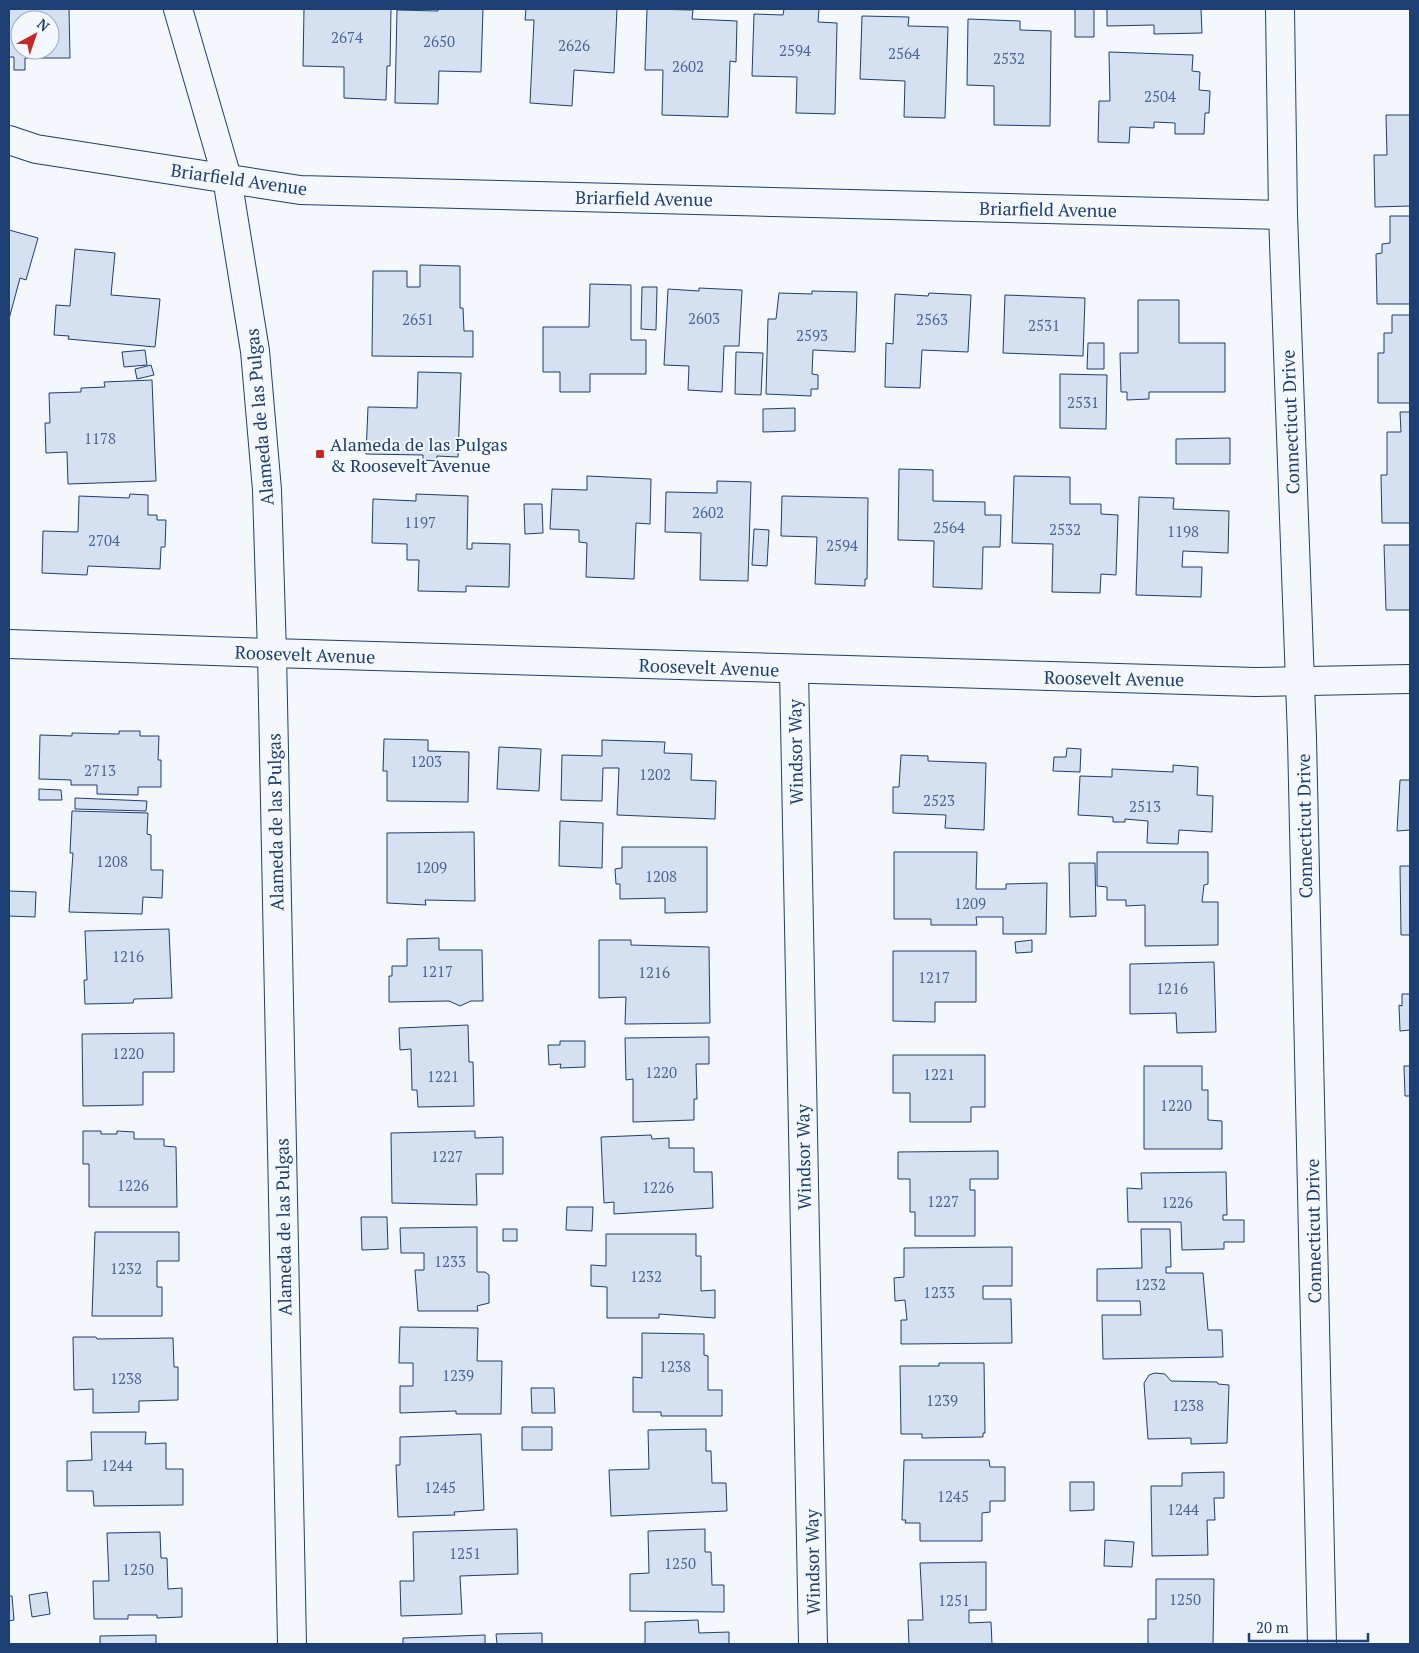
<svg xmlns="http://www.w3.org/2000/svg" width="1419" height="1653" viewBox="0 0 1419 1653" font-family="'PT Serif',serif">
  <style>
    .building { fill: #d5e0f0; stroke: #1d3f73; fill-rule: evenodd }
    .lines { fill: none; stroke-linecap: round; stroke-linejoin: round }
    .street-casing { stroke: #1d3f73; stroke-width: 30 }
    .secondary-casing { stroke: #1d3f73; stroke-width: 30 }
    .street { stroke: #f4f7fb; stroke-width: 28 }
    .secondary { stroke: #f4f7fb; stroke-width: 28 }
    .poi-dot { fill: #c62828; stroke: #f4f7fb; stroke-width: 2 }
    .labels { text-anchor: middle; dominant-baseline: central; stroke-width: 4; stroke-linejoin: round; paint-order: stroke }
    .number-label { font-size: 15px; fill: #4b6792 }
    .street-label { font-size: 18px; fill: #1d3f73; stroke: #f4f7fb }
    .poi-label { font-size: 18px; fill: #1d3f73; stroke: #f4f7fb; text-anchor: start }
  </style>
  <rect width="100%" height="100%" fill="#f4f7fb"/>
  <!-- building -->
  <path class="building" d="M9,9h60l1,49h-45v12h-11v-13h-5zM20,20h30v30h-30z
    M304,9h87l-1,57h-3l-1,34 -42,-2v-31l-41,-1z
    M438,9h45l-2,63 -42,-1 -1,33 -43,-1 2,-93 41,1z
    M526,9h91l-3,64 -40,-3 -2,36 -42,-3 4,-83h-9z
    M647,9l46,1 -1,9 45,2 -1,41 -6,-1 -2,56 -66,-2 1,-45h-18z
    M784,9h35l-1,13 19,1 -2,91 -39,-1 1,-36 -45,-1 2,-62 29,1z
    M1075,9h19v28h-19z
    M1107,9h94l1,24 -48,1v-9l-47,1z
    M862,16l47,1 -1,9 40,1 -3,91 -41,-1 1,-36 -45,-2z
    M968,19l52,2v9l31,1 -1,95 -56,-1v-39l-27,-1z
    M1109,52l84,3 -1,16 8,1 -1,18 11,1 -1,22h-4l-1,21h-29v-11l-21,-1v6l-24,-1 -1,16 -31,-1 1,-41h11z
    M1386,115h24v91l-35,1 -1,-52h13z
    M1390,216h20v88h-33l-1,-50 6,-1v-9l8,-1z
    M9,230l29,8 -12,42 -6,-2 -11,41z
    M75,249l40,4 -4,42 49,4 -5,48 -87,-8 1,-3 -15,-1 2,-30 14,1z
    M420,265l40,1v42h3l1,23h9v26l-101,-1 1,-85h34v16h13z
    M590,284l41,1v55h15v34h-56v18h-30v-20h-17v-45h46z
    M642,287h15l-1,43 -15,-1z
    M699,288l43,2 -3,56h-15l-2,46 -34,-2 1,-24 -25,-1 4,-76 31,2z
    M812,291l45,1 -2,60 -42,-2 -1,24 6,1v14h-7v7l-45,-2 2,-75h8l3,-26 33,1z
    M929,293l42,2 -3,57 -46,-2 -2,38 -35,-1 1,-44 7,1 2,-50 33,2z
    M1005,295l80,3 -2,58 -80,-3z
    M1138,300h41v43h46v49h-76v7l-22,1v-8h-6l-1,-39h18z
    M1392,315h18v88h-32v-50h6v-20h8z
    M1088,343h16v26h-17z
    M145,350l2,15 -23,2 -2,-15z
    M736,352l27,1 -2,42 -26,-1z
    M151,365l3,10 -17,4 -2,-10z
    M418,372l43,1 -3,84 -21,-1v5l-14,-1v-5l-57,-1 2,-47 49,1z
    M1060,374l47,1 -1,54 -46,-1z
    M152,380l4,101 -88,3 -1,-32 -21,1 -1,-30h5l-1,-30 32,-1v-4l24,-1 -1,-5z
    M795,408v23l-32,1v-23z
    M1400,412h10v111h-28l-1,-48h6v-43h14z
    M1230,438v26h-54v-25z
    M899,469l34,1v31l52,1v13h16l-1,32h-17l-1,42 -49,-2 1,-46 -36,-1z
    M587,476l64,3 -1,45 -14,-1 -2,56 -48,-2 1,-34 -8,-1v-12l-29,-1 2,-40 35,1z
    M1014,476l56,1v27h31v10l17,1 -2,60 -15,-1 -1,19 -48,-1 1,-48 -41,-1z
    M717,481l34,1 -3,99 -48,-1 1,-47 -36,-1 1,-40 51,1z
    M130,494l18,1v20h9v5h9l-1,27h-4l-1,22 -72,-3 -1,9 -45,-2 1,-42 35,1 1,-36 50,2z
    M416,494l52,2 -1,53h5v-6l38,1 -1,43 -43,-1v6l-48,-1 1,-31h-12v-16l-35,-1 1,-44 43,2z
    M782,496l86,2 -1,81h-2v7l-50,-2 2,-47 -36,-1z
    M1139,497l35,1 -1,11 56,2 -1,42 -45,-2 -1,16h20l-1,30 -65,-2z
    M524,504h18l1,29 -18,1z
    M754,529l15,1 -2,36 -15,-1z
    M1384,545h26v65h-24z
    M119,731h21v5h19l-1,24h3v27h-23v8l-41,-1v-9h-26v-5l-32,-1 1,-44 32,1v-3l47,1z
    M384,739l44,1v11l41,1 -1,50 -81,-1v-30h-4z
    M602,740l63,2 -1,11 28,1 -1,26 25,1 -1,38 -98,-4 2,-47h-16l-1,33 -41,-1 1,-45 40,1z
    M499,747l42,2 -2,42 -42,-2z
    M1067,748l14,1 -1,23 -27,-1 1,-14h12z
    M901,755l27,1v5l58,2 -2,67 -39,-2 1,-13 -53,-2v-26h6z
    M1173,765l25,2 -1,28 16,1 -1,36 -33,-2 -1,14 -31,-1 1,-22 -23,-2v3h-12v-5l-35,-2 2,-39 32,1v-8l61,3z
    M1400,780h10v50l-13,1z
    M39,789l22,1 1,10h-23z
    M75,798l72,3 -1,10 -71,-2z
    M72,811l76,2 -1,21 4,1v35h12l-1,28 -19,-1 -1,17 -73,-2 4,-59h-3z
    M560,821l43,2 -1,45 -43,-2z
    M474,832l1,69 -50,-1 1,5 -39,-2v-70z
    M622,847h85v65l-42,1v-15l-45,1v-15h-4l-1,-15 7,-1z
    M894,852h83l-1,37h30v-5l41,-1 -1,51h-43v-17h-27l1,8h-46v-6h-37z
    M1097,852h111v32l-4,1 -2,17h16v43l-73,1v-41l-19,1v-6h-19v-13l-10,-1z
    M1069,863h26l1,53 -26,1z
    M1400,866h10v69h-9z
    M9,891l27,1 -1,25 -26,-1z
    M169,929l3,69 -38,1 -1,4 -48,1 -1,-24h3l-2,-49z
    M439,938v12h43l1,51h-12l-11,5 -11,-5 -60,1v-26h3v-10h15v-27z
    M599,940h32v5l78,2 1,76 -85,1 1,-27 -27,1z
    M1032,940v12l-16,1 -1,-11z
    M893,951h83v51h-41v20l-42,-1z
    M1214,962l2,70 -39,1 -1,-20 -46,1v-50z
    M1402,994h8v36l-10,1 -1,-26 3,1z
    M468,1025l1,37h4l1,44 -56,1 -1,-17h-5l-1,-41 -11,1 -1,-22z
    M174,1033v39h-31v33l-60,1 -1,-72z
    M709,1037v27h-13l1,35h-3v21l-61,2v-43l-7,1 -1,-42z
    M560,1041h25v26l-25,1 1,-4 -12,1 -1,-20h12z
    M893,1055h92v52h-14v15h-61v-29h-17z
    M1144,1066h58v24h6v30l14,1v28h-78z
    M1404,1066h6v30h-5z
    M83,1131h18v3h16v-3l17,1v7h30v7l12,1 1,60h-88v-43h-6z
    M475,1131v7l28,-1v37h-27l1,31 -85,-2 -1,-70z
    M651,1135l1,4 17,-1v10h25v24h18l1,36 -99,6v-12l-10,1 -3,-66z
    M998,1151v28h-28v11h5v46h-60v-24h-5v-33h-12v-27z
    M1226,1172l1,43h-4v5h21v22h-20v7l-42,1 -1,-28h-53l-1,-34 15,1 -1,-16z
    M567,1207h26l-1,24 -26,-1z
    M361,1217h26l1,32 -26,1z
    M477,1227v45h8l4,3v28l-12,3 1,5h-60l-3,-41h9v-17h-23l-1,-25z
    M503,1229h14v12h-14z
    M1141,1229h29l1,38h-5v6h37l5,57h14l1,27 -120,2 -1,-44h39l-1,-14h-43v-32l45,-1z
    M95,1232h84v29h-22v26h5v29h-70z
    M606,1234h90v22h5v35l14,-1v28l-56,-4v4h-52v-31l-16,-1v-21l15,1z
    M1012,1247v39h-29v13h28l1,44 -111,1v-24h6l-2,-20 -10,1 -1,-23 10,-1v-29z
    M400,1327l78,1 -1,33h25l-1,53h-45v-3l-56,2v-27h13v-23h-14z
    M642,1333l62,1v21l4,1v34h14v26h-61v-4h-28v-35l9,1z
    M73,1337h23l1,2 76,-1 1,29h4v33l-39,1v11l-46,1v-24l-19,1z
    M939,1363h45l1,70h-2v4l-61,1v-4h-21l-1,-68h39z
    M1155,1373l10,1 6,7 46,1 1,2 11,1 -2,58 -36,1v-6l-43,1 -4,-56 5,-8z
    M531,1388h23l1,25h-23z
    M522,1427h30v23h-30z
    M706,1429v22h5l1,32h14l1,28 -116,5 -2,-46 40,-1 -1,-39z
    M91,1432h55l-1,12 21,-1v26h17v36l-89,1 -1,-15h-26v-30l25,-1z
    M481,1434l3,76 -30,2 1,3 -57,2 -2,-52h4v-28z
    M904,1460h85l1,7h15v34h-15v11l-8,1v28h-62v-18h-15l1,-3h-4z
    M1224,1472v26h-10l1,22h-8l1,35 -56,1 -1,-70h31v-13z
    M1070,1482h24v28l-24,1z
    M517,1529l1,45 -58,2 2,38 -61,2 -1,-35h14l-1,-49z
    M705,1529v23h6l1,33h12v27l-94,-1v-37l19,-1 -1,-42z
    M160,1532l1,26h6l1,31 14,-1v29l-25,1v-3h-29v4h-34l-1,-38h16l-2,-48z
    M1105,1540l29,2 -2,25 -28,-1z
    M986,1562v48h-17v13l22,-1 1,22h-83l-1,-24h15l-3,-57z
    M1156,1579h58l-1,65h-65v-25h8z
    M47,1592l3,22 -18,3 -3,-22z
    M9,1596h3l2,24 -5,1z
    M698,1620l1,13 30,-1v12h-84v-22z
    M542,1633v11h-45l-1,-10z
    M156,1635v9h-56v-8z
    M485,1635v9h-82v-6z"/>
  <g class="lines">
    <!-- street casing -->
    <g class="street-casing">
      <path id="street" d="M1280,9l3,206 19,523 20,906
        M9,140l27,9 264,41 983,25
        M9,644l263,9
        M794,670l19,974"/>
    </g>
    <!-- secondary casing -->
    <g class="secondary-casing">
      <path id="secondary" d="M178,9l49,169 28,173 12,139 5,163 20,991
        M272,653l983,29 155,-3"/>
    </g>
    <!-- street -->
    <use href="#street" class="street"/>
    <!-- secondary -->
    <use href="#secondary" class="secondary"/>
  </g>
  <!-- markers -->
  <rect class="poi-dot" x="315" y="449" width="10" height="10" rx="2.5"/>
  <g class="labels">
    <!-- number labels -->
    <g class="number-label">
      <text x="347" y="37">2674</text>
      <text x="439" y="41">2650</text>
      <text x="574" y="45">2626</text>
      <text x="795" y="50">2594</text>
      <text x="904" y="53">2564</text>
      <text x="1009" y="58">2532</text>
      <text x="688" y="66">2602</text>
      <text x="1160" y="96">2504</text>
      <text x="704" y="318">2603</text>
      <text x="418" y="319">2651</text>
      <text x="932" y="319">2563</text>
      <text x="1044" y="325">2531</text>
      <text x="812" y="335">2593</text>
      <text x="1083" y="402">2531</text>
      <text x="100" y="438">1178</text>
      <text x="708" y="512">2602</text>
      <text x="420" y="522">1197</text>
      <text x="949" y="527">2564</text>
      <text x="1065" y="529">2532</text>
      <text x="1183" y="531">1198</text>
      <text x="104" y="540">2704</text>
      <text x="842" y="545">2594</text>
      <text x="426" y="761">1203</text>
      <text x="100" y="770">2713</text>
      <text x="655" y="774">1202</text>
      <text x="939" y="800">2523</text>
      <text x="1145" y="806">2513</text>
      <text x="112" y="861">1208</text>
      <text x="431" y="867">1209</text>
      <text x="661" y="876">1208</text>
      <text x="970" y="903">1209</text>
      <text x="128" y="956">1216</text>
      <text x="437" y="971">1217</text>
      <text x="654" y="972">1216</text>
      <text x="934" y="977">1217</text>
      <text x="1172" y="988">1216</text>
      <text x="128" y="1053">1220</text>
      <text x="661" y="1072">1220</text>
      <text x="939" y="1074">1221</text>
      <text x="443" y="1076">1221</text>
      <text x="1176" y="1105">1220</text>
      <text x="447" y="1156">1227</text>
      <text x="133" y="1185">1226</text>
      <text x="658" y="1187">1226</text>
      <text x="943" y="1201">1227</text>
      <text x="1177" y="1202">1226</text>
      <text x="450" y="1261">1233</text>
      <text x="126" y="1268">1232</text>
      <text x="646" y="1276">1232</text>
      <text x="1150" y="1284">1232</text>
      <text x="939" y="1292">1233</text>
      <text x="675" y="1366">1238</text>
      <text x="458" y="1375">1239</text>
      <text x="126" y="1378">1238</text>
      <text x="942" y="1400">1239</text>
      <text x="1188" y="1405">1238</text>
      <text x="117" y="1465">1244</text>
      <text x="440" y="1487">1245</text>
      <text x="953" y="1496">1245</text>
      <text x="1183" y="1509">1244</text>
      <text x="465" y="1553">1251</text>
      <text x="680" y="1563">1250</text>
      <text x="138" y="1569">1250</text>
      <text x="1185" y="1599">1250</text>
      <text x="954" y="1600">1251</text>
    </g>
    <!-- street labels -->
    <g class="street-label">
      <text transform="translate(239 179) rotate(8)">Briarfield Avenue</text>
      <text transform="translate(644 198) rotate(1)">Briarfield Avenue</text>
      <text transform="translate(1048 209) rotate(1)">Briarfield Avenue</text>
      <text transform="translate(259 417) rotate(-95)">Alameda de las Pulgas</text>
      <text transform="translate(1290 422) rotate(-92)">Connecticut Drive</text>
      <text transform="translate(305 654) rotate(2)">Roosevelt Avenue</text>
      <text transform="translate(709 667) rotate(2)">Roosevelt Avenue</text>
      <text transform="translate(1114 678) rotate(1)">Roosevelt Avenue</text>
      <text transform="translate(795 752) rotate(-91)">Windsor Way</text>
      <text transform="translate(275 822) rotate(-91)">Alameda de las Pulgas</text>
      <text transform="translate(1304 826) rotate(-91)">Connecticut Drive</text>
      <text transform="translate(803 1157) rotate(-91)">Windsor Way</text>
      <text transform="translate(283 1227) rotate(-91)">Alameda de las Pulgas</text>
      <text transform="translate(1313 1231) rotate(-91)">Connecticut Drive</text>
      <text transform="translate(812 1562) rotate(-91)">Windsor Way</text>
    </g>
    <!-- poi labels -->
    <g class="poi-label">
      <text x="330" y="444">Alameda de las Pulgas<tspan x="330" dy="21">&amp; Roosevelt Avenue</tspan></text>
    </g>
  </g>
  <!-- border -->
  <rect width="1419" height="1653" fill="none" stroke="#1d3f73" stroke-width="20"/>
  <!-- north arrow -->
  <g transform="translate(35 35) rotate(40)"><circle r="24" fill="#f4f7fb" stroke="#9eadc5"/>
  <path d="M0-4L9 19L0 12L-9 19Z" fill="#c62828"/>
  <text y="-8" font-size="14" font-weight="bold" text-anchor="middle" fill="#1d3f73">N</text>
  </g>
  <!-- scale -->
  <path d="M1249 1633v8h119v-8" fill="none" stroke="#1d3f73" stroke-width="2.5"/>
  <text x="1256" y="1633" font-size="15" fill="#1d3f73" stroke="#f4f7fb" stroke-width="4" paint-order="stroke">20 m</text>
</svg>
